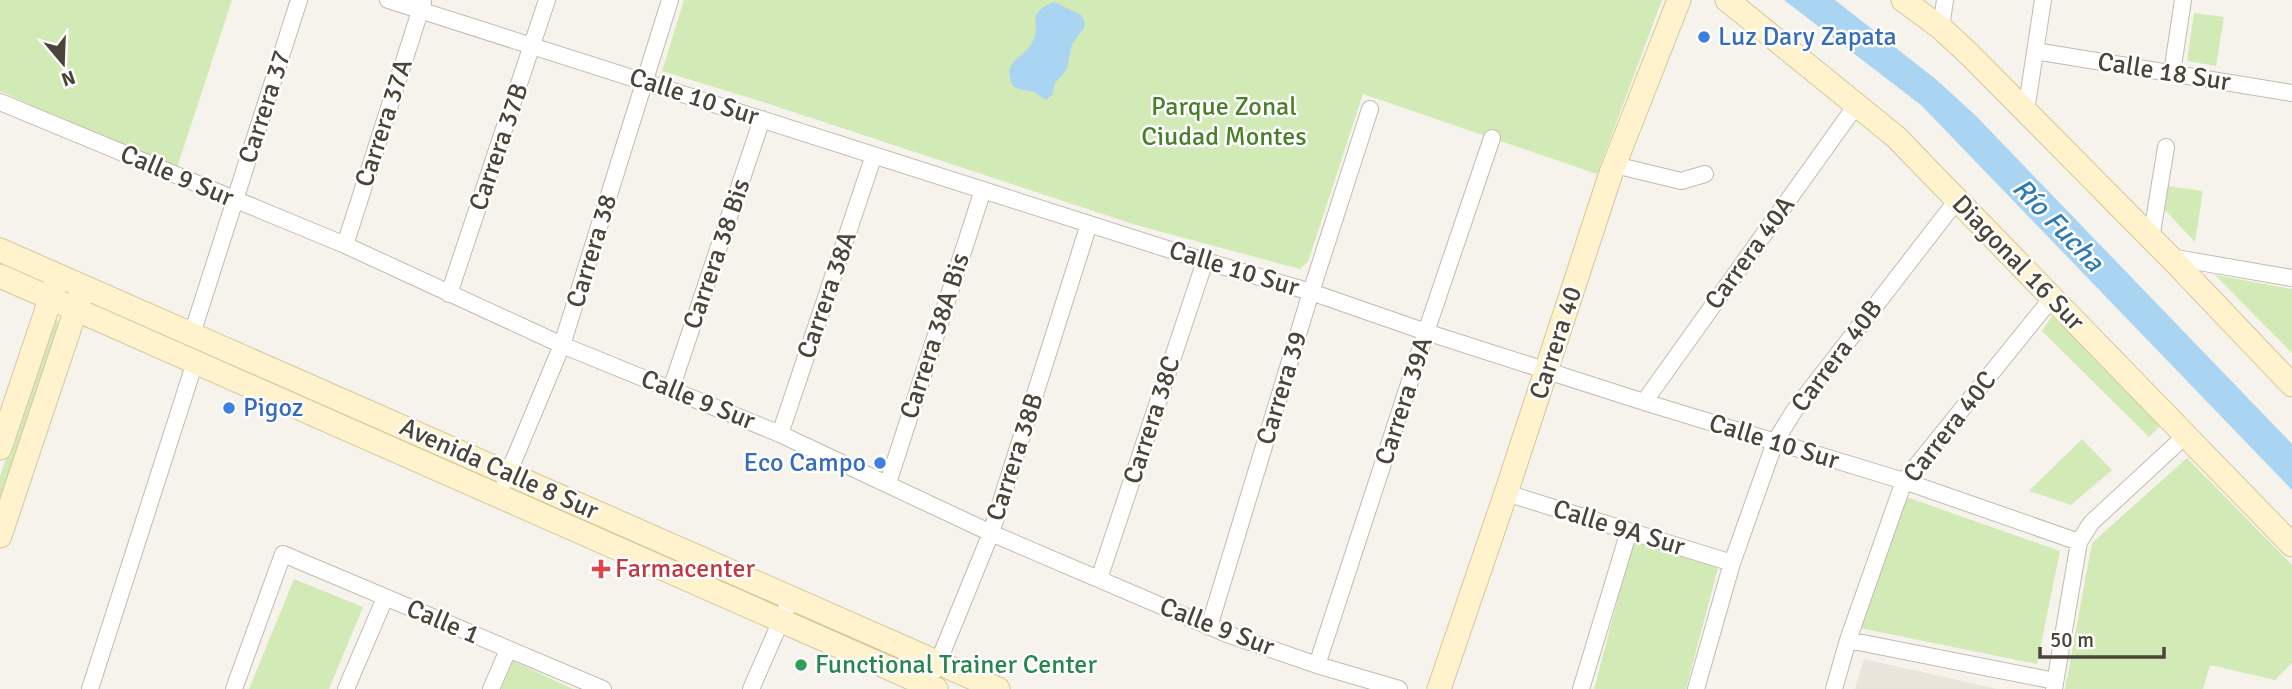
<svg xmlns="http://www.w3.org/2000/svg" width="2292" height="689" viewBox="0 0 2292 689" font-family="Signika,sans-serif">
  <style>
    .residential { fill: #eae5da }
    .green { fill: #d2eab5 }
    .water { fill: #a9d4f2 }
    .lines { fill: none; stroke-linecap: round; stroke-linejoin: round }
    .street-casing { stroke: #c2bbae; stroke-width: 18 }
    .secondary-casing { stroke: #d6c79b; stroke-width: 25 }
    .street { stroke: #fff; stroke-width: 16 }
    .secondary { stroke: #fff3cd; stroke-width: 23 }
    .shop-dot { fill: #3f7fe0; stroke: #fff; stroke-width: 2.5 }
    .health-dot { fill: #e0444e; stroke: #fff; stroke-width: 2.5 }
    .leisure-dot { fill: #2e9e5b; stroke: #fff; stroke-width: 2.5 }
    .labels { text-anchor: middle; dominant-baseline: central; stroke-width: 5; stroke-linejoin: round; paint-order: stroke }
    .shop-label { font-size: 26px; fill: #366cbe; stroke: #fff; text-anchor: start }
    .street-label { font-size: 26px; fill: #4b4439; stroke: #fff }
    .park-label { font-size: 26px; fill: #4a7f2a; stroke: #fff }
    .health-label { font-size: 26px; fill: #be3a42; stroke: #fff; text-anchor: start }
    .leisure-label { font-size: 26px; fill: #27864d; stroke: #fff; text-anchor: start }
    .water-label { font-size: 28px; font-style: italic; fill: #2e7ab2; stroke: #fff }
  </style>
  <rect width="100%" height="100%" fill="#f6f3ec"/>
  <!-- residential -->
  <path class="residential" d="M1864,659l133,30h-142z"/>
  <!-- green -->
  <path class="green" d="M0,0h232l-56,171 -176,-80z
    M684,0h978l-65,174 -234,-80 -55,168 -8,7 -164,-44 -373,-123 -101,-31z
    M2194,13l30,4 -8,49 -29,-5z
    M2168,186l35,5 -8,51 -30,-32z
    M2215,275l77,14v64z
    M2052,316l110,108 -13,13 -107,-106z
    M54,318l4,3 1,6 -59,171v-22z
    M2082,439l30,31 -41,35 -42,-14z
    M2187,458l105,107v98l-17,17 -65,-15 -7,24h-138l27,-146z
    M1906,497l154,54 -23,113 -177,-36z
    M1633,542l86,22 -33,125h-92z
    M294,579l69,28 -34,82h-80z
    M513,661l60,28h-72z"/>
  <!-- water -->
  <path class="water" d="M1784,0h51l103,81 38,35 316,328v46l-371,-385z
    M1054,2l27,13 4,8 -1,5 -12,16 -5,25 -12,14 -3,12 -6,5 -12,-8 -15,-3 -6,-3c-12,-25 9,-26 19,-43 11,-20 -9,-28 22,-41z"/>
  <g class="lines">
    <!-- street casing -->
    <g class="street-casing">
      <path id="street" d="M388,0l817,261 106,31 115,40 218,70 260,79 175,61
        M1941,28l4,-28
        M2035,51l257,42
        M2172,73l11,-73
        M0,102l345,143 217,100 218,89 211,99 236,101 90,31 82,24
        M2026,111l17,-111
        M1615,165l66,16 24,-7
        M2151,239l15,-92
        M345,245l78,-243
        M2170,257l122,21
        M449,294l98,-294
        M192,334l107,-334
        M671,389l91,-270
        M1644,402l213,-298
        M780,434l94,-279
        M505,481l57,-136 108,-345
        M888,483l95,-293
        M1506,493l226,70
        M1099,579l106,-318
        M1209,627l102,-335 59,-183
        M1848,640l207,41
        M1317,665l109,-333 66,-194
        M935,670l56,-137 98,-309
        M90,689l105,-327
        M234,689l49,-135 320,135
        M346,689l39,-91
        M491,689l17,-39
        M751,689l40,-91
        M1581,689l48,-158
        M1696,689l36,-126 43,-121 19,-31 163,-211
        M1834,689l14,-49 56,-159 148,-183
        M2054,689l25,-147 12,-19 94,-87"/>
    </g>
    <!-- secondary casing -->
    <g class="secondary-casing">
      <path id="secondary" d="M1727,0l169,137 396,408
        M1903,0l38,28 29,27 200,202 122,128
        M0,250l998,439
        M0,276l936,413
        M0,448l55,-163
        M0,536l80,-239
        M1439,689l67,-196 105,-320 68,-173"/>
    </g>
    <!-- street -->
    <use href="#street" class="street"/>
    <!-- secondary -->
    <use href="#secondary" class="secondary"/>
  </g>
  <!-- markers -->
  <g class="shop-dot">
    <circle cx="1704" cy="37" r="7"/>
    <circle cx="229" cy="408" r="7"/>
    <circle cx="880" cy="463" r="7"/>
  </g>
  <path class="health-dot" d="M597.5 558.5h7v7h7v7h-7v7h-7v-7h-7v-7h7z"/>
  <circle class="leisure-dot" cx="801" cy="665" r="7"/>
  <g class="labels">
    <!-- shop labels -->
    <g class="shop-label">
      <text x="1718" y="37">Luz Dary Zapata</text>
      <text x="243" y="408">Pigoz</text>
      <text x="866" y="463" text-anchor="end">Eco Campo</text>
    </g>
    <!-- street labels -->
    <g class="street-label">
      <text transform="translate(2164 72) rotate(9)">Calle 18 Sur</text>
      <text transform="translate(694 97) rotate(18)">Calle 10 Sur</text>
      <text transform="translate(265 107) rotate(-72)">Carrera 37</text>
      <text transform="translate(384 123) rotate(-72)">Carrera 37A</text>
      <text transform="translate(499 147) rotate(-71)">Carrera 37B</text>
      <text transform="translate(177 176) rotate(23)">Calle 9 Sur</text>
      <text transform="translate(592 251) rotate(-73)">Carrera 38</text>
      <text transform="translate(1750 253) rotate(-54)">Carrera 40A</text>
      <text transform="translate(717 254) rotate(-71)">Carrera 38 Bis</text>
      <text transform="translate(2018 263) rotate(46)">Diagonal 16 Sur</text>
      <text transform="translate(1234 269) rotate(17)">Calle 10 Sur</text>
      <text transform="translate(827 295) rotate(-71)">Carrera 38A</text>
      <text transform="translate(935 336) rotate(-72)">Carrera 38A Bis</text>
      <text transform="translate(1556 343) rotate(-72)">Carrera 40</text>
      <text transform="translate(1837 356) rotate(-53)">Carrera 40B</text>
      <text transform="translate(1282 388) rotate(-73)">Carrera 39</text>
      <text transform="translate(698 400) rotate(22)">Calle 9 Sur</text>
      <text transform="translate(1404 401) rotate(-72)">Carrera 39A</text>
      <text transform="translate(1152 420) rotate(-72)">Carrera 38C</text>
      <text transform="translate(1950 427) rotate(-52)">Carrera 40C</text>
      <text transform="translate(1774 442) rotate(17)">Calle 10 Sur</text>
      <text transform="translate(1015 457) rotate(-72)">Carrera 38B</text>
      <text transform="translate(499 469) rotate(24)">Avenida Calle 8 Sur</text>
      <text transform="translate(1619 528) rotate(17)">Calle 9A Sur</text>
      <text transform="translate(443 622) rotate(23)">Calle 1</text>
      <text transform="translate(1217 627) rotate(21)">Calle 9 Sur</text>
    </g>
    <!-- park labels -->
    <g class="park-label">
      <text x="1224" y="107">Parque Zonal<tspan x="1224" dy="30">Ciudad Montes</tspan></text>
    </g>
    <!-- health labels -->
    <g class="health-label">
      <text x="615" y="569">Farmacenter</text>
    </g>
    <!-- leisure labels -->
    <g class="leisure-label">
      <text x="815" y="665">Functional Trainer Center</text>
    </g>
    <!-- water labels -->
    <g class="water-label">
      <text transform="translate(2058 225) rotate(46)">Río Fucha</text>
    </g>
  </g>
  <!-- north arrow -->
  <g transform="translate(63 63) rotate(161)" stroke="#ffffff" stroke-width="5" paint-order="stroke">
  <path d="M0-5L12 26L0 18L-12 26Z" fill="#4b4439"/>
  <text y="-10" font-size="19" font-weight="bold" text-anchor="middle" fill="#4b4439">N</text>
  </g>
  <!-- scale -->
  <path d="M2040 647v10h124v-10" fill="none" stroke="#4b4439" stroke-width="3.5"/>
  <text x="2050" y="647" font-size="21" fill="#4b4439" stroke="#ffffff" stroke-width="5" paint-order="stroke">50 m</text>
</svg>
